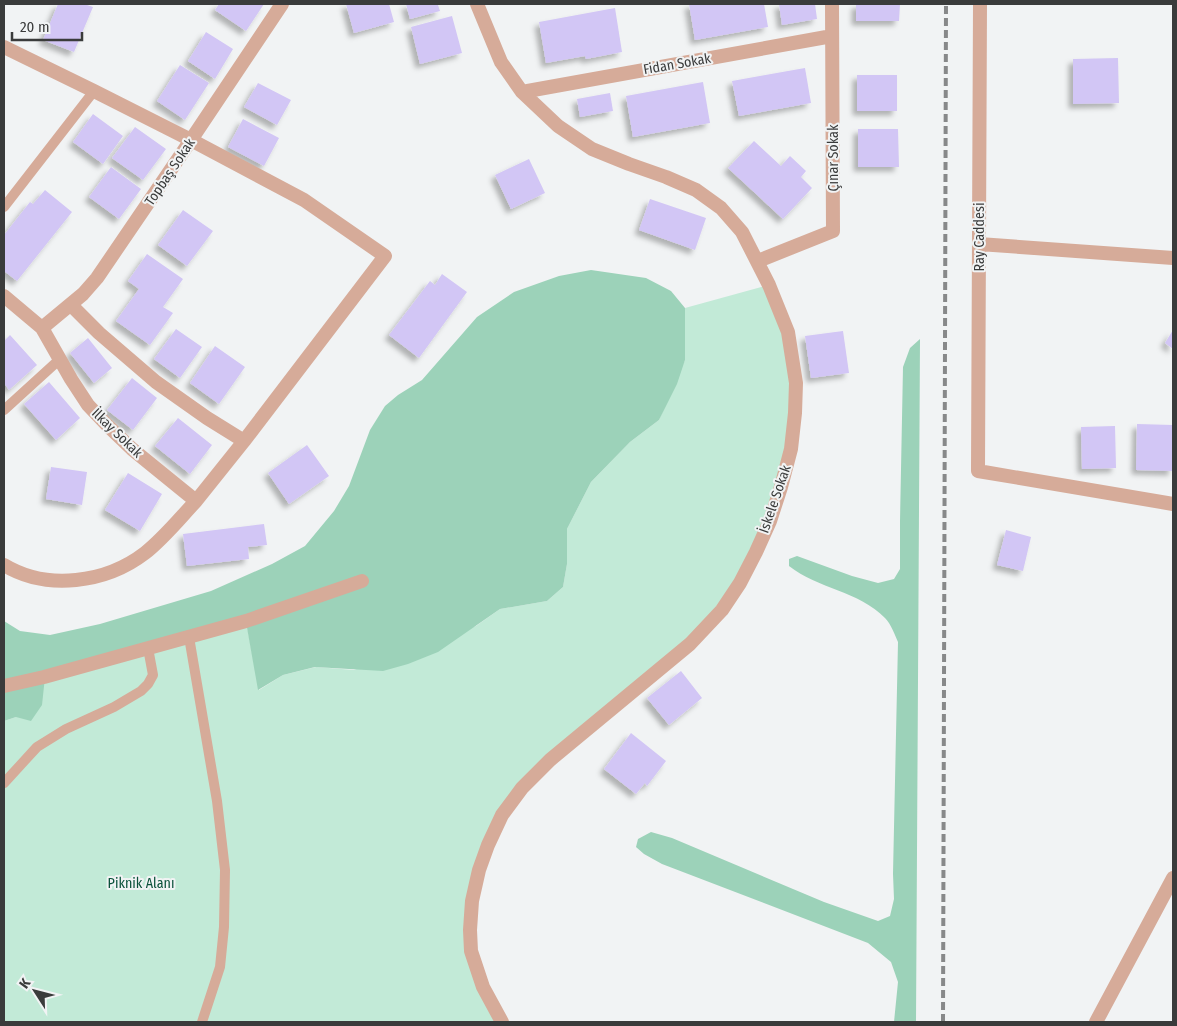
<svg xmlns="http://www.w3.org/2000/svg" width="1177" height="1026" viewBox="0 0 1177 1026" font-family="'Fira Sans Condensed',sans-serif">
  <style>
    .green { fill: #c2ead7 }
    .forest { fill: #9cd2b9 }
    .building { fill: #d2c6f5; filter: url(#shadow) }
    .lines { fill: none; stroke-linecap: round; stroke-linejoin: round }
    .service { stroke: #d6ab99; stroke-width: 10 }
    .minor { stroke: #d6ab99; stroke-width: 14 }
    .rail { stroke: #878889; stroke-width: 4; stroke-dasharray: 8 4; stroke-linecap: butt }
    .labels { text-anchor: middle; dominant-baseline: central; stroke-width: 4; stroke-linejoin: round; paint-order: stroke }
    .street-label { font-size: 14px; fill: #3a3b3b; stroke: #f1f3f4 }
    .park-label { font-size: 14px; fill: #0a513a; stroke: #f1f3f4 }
  </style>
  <defs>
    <filter id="shadow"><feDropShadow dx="-4.5" dy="4.5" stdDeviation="2.5" flood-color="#0004"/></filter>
  </defs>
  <rect width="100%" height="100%" fill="#f1f3f4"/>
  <!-- green -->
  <path class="green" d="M769,285l27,98 -15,104 -59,123 -172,150 -62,85 -18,85 32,92h-498v-301l12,-4 28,-40 202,-56 13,69 24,-15 33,-8 38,3 122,-44 24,-17 47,-8 16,-14 4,-23v-35l24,-47 39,-40 29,-22 26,-60v-52z"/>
  <!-- forest -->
  <path class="forest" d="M591,270l55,8 25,13 14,17v52l-8,24 -18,36 -29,22 -39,40 -24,47v35l-4,23 -16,14 -47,8 -62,43 -30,12 -25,7 -68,-4 -32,8 -25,15 -12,-68 -201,55 -3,28 -11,16 -15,-4 -12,4v-100l16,10 30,4 50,-11 111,-33 61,-27 33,-18 29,-35 15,-25 21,-56 15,-24 13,-11 24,-15 55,-63 37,-25 45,-16z
    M920,339l-4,683h-22l4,-40 -7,-20 -23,-19 -206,-79 -18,-10 -8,-7 2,-8 13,-7 21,6 152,64 54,19 12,-5 4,-17 -1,-25 5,-232c-3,-7 -7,-18 -13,-24 -26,-27 -67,-29 -96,-52v-7l8,-3 55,20 26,7 16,-4 6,-10v-48l3,-154 7,-19z"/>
  <!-- building -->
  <path class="building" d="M58,4h26l9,3 -19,45 -31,-12z
    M219,4h45l-18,27 -31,-21z
    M346,4h43l5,18 -40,11z
    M406,4h36l-4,1 2,6 -30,8z
    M689,4h75l4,23 -73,13z
    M779,4h36l2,15 -35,6z
    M856,4h44l-1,17h-43z
    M615,8l7,44 -36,7 -1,-3 -39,7 -7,-41z
    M452,16l10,37 -42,11 -9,-37z
    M206,32l27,17 -18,30 -27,-18z
    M1118,58l1,45 -46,1v-45z
    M180,65l29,18 -24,37 -28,-19z
    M805,68l6,35 -72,13 -7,-35z
    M857,75h40v36h-40z
    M703,82l7,41 -77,14 -7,-41z
    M258,83l33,17 -14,25 -33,-18z
    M610,93l3,18 -33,6 -3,-18z
    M93,114l30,22 -20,28 -30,-22z
    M243,119l36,19 -15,28 -36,-19z
    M135,127l31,22 -23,31 -31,-22z
    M858,129h40l1,38h-41z
    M754,141l27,25 9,-10 16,15 -5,6 11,11 -29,31 -55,-51z
    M529,159l16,34 -34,16 -16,-34z
    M111,167l30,22 -22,30 -30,-22z
    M45,190l27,22 -55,69 -13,-10v-36l26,-33 3,2z
    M650,199l56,19 -11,32 -56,-20z
    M183,210l30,21 -26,35 -29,-21z
    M147,254l36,25 -20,28 10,6 -23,32 -34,-24 23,-32 -11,-8z
    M442,274l25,18 -48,66 -30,-23 41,-54 5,4z
    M176,329l26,18 -22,31 -26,-19z
    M1173,330v19l-8,-6z
    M843,331l6,42 -38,5 -6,-42z
    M10,335l27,30 -28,25 -5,-7v-42z
    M88,338l24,30 -18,15 -24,-30z
    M215,346l30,21 -26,37 -29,-21z
    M132,378l25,20 -24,32 -26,-20z
    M49,382l31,36 -24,22 -32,-36z
    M178,418l34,27 -22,29 -35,-28z
    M1137,424l36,1v46l-37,-1z
    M1115,426l1,42 -34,1 -1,-42z
    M307,445l22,31 -40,28 -21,-31z
    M51,467l36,5 -5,33 -36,-6z
    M128,473l34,21 -22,37 -35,-21z
    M264,524l3,21 -19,2 1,12 -62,7 -4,-32z
    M1006,530l25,7 -8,34 -26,-6z
    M681,671l21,27 -33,27 -22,-27z
    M631,733l35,28 -19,25 -2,-3 -9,11 -32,-25z"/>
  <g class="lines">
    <!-- service -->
    <path class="service" d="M4,207l90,-116
      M4,410l56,-51
      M189,637l28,164 8,69 -1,57 -4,40 -18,55
      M4,783l33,-36 29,-18 48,-22 27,-16 7,-7 5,-9 -5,-27"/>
    <!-- minor -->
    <path class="minor" d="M477,4l24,58 21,30 36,34 34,23 37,15 37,13 30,13 25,18 21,24 27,53 19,47 8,51 -1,30 -4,36 -10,38 -11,34 -14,31 -16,31 -18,27 -32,34 -140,116 -28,28 -20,27 -14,30 -9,25 -7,31 -2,29 1,21 12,36 19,35
      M980,4l-2,467 195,33
      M4,47l90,44 97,49 113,60 81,56 -141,185 -48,60 -64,-52 -25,-24 -19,-20 -17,-26 -29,-51 -38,-32
      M522,92l310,-56
      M979,244l194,14
      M758,261l75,-30 -1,-227
      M71,305l28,28 57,49 51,36 37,23
      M42,328l41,-34 14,-16 94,-138 91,-136
      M4,565c43,26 102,18 141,-12 19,-15 35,-35 51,-52
      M4,686l40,-9 202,-56 116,-40
      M1096,1022l77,-144"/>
    <!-- rail -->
    <path class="rail" d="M943,1022l3,-1018"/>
  </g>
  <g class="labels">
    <!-- street labels -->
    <g class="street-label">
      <text transform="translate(677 64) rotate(-10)">Fidan Sokak</text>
      <text transform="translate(833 158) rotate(-90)">Çınar Sokak</text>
      <text transform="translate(170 172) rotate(-56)">Topbaş Sokak</text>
      <text transform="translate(979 237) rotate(-90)">Ray Caddesi</text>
      <text transform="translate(117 433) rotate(44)">İlkay Sokak</text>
      <text transform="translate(775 499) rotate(-71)">İskele Sokak</text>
    </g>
    <!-- park labels -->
    <g class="park-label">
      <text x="141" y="883">Piknik Alanı</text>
    </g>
  </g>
  <!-- border -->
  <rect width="1177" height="1026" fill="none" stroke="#3a3b3b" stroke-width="10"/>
  <!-- north arrow -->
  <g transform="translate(35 991) rotate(306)" stroke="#f1f3f4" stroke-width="4" paint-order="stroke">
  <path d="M0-4L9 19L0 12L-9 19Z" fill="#3a3b3b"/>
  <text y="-8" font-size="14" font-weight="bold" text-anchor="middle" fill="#3a3b3b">K</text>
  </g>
  <!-- scale -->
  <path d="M12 32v8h70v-8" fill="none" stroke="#3a3b3b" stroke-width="2.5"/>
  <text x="20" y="32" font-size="15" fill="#3a3b3b" stroke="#f1f3f4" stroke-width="4" paint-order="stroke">20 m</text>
</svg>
